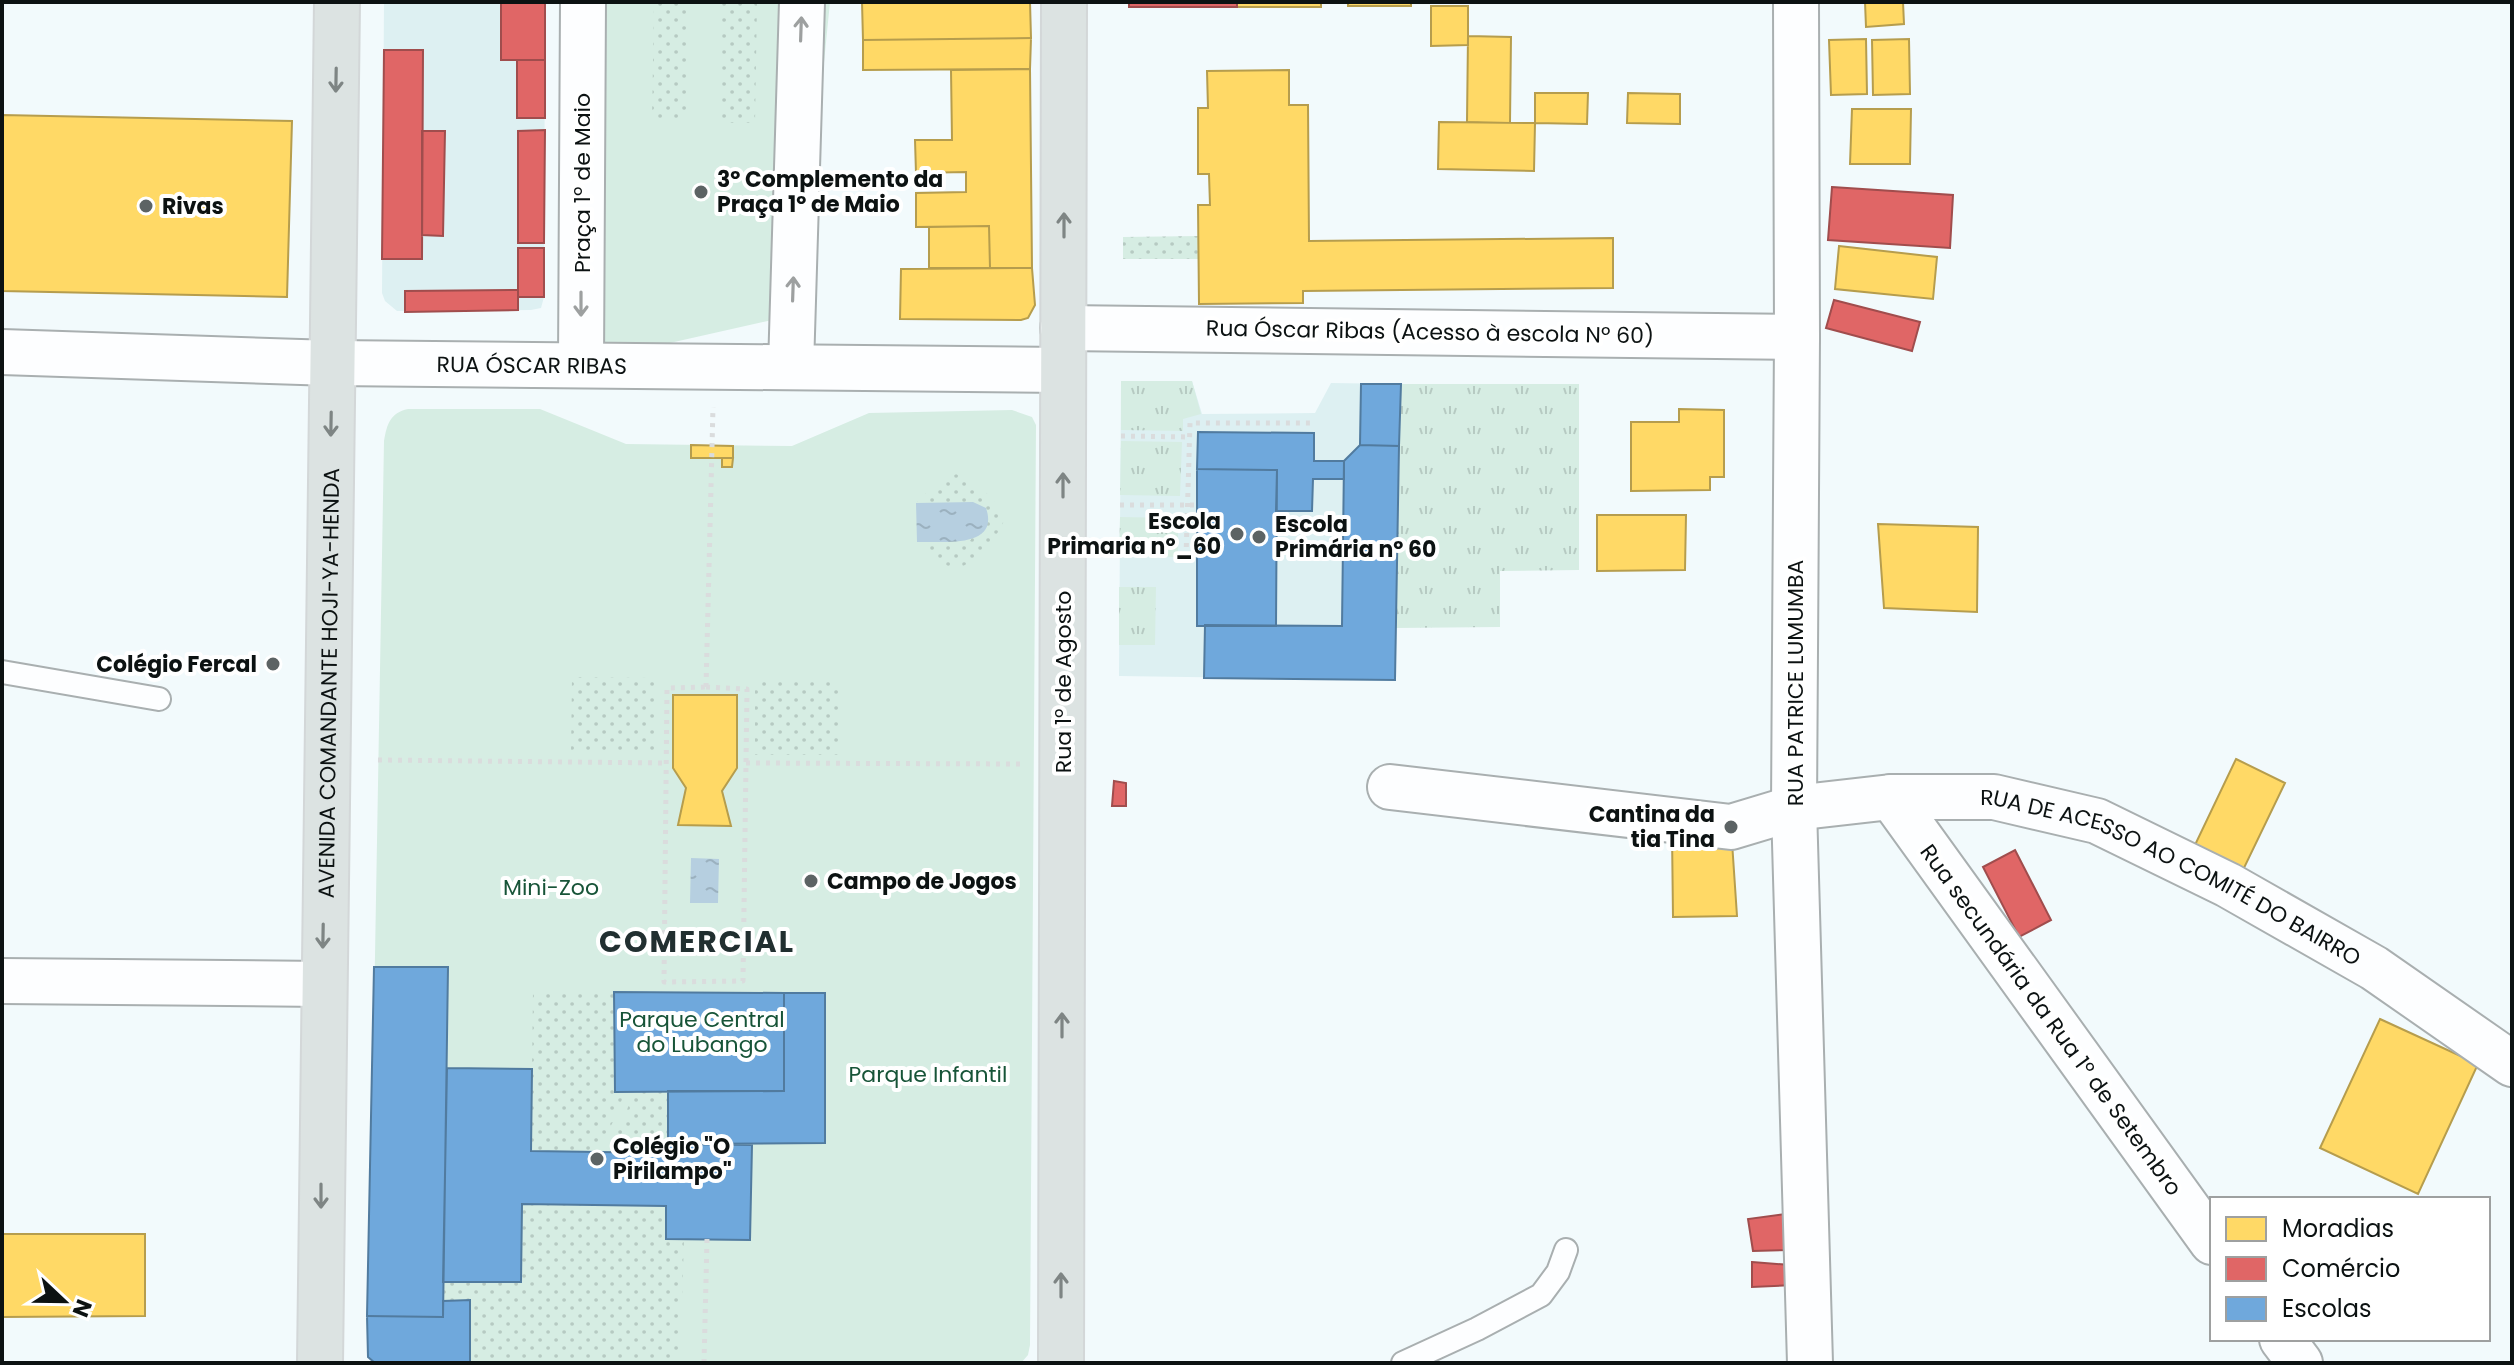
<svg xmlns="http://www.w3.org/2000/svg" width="2514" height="1365" viewBox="0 0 2514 1365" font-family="Poppins,sans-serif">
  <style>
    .built { fill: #ddf0f2 }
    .grass { fill: url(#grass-tufts) }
    .park { fill: #d6ede3 }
    .garden { fill: url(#garden-dots) }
    .water { fill: url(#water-ripples) }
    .homes { fill: #ffd966; stroke: #b69d4d; stroke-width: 2 }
    .shops { fill: #e06666; stroke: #a04d4d; stroke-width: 2 }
    .schools { fill: #6fa8dc; stroke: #517b9f; stroke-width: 2 }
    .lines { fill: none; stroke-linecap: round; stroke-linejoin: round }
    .service-casing { stroke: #a9afb0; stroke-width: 26 }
    .minor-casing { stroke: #a9afb0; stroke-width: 48 }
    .tertiary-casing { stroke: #a9afb0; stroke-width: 48 }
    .primary-casing { stroke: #d3d7d8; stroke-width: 48 }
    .path { stroke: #dadcdd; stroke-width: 5; stroke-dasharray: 4 6; stroke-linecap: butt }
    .service { stroke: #fdfeff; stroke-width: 22 }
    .minor { stroke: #fdfeff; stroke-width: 44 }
    .tertiary { stroke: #fdfeff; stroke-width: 44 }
    .primary { stroke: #dce3e2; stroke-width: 44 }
    .oneway { stroke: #9da0a0 }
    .oneway2 { stroke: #7e8584 }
    .poi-dot { fill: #5c6364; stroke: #fff; stroke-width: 3 }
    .labels { text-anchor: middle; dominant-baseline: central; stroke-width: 8; stroke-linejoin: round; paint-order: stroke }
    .poi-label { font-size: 22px; font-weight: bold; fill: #0c1212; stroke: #fff; text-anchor: start }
    .street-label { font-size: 22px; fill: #0c1212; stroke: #fff }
    .park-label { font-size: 22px; fill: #175438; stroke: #fff }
    .district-label { font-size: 30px; font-weight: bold; letter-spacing: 2px; fill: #212f30; stroke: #fff }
  </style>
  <defs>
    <pattern id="grass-tufts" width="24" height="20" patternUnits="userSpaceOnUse" patternTransform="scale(2)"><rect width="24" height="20" fill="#d6ede3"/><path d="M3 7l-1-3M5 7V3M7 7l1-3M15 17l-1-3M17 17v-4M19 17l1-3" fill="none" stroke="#b6cac2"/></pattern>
    <pattern id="garden-dots" width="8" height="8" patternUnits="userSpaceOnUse" patternTransform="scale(2)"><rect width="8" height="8" fill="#d6ede3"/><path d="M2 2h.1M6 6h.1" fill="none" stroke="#b6cac2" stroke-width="1.8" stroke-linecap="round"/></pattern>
    <pattern id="water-ripples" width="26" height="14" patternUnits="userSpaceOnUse" patternTransform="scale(2)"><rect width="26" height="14" fill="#b6cfe0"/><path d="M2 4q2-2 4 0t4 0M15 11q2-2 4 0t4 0" fill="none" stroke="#9bb1bf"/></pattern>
  </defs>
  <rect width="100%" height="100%" fill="#f2fafc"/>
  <!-- built -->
  <path class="built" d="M384,2h161l-1,295 -3,11 -10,2 -134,1 -12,-10 -3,-8z
    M1121,381h71l10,33 113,-1 16,-30 70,1 -6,296 -276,-4z"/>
  <!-- grass -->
  <path class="grass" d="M1121,381h71l9,33 -18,5v12l-62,-1z
    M1401,384h178v186l-79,1v56l-104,1z
    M1121,441l61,1 -2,54 -60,-1z
    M1120,517l58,1v39l-59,-1z
    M1119,587h37l-1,58h-36z"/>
  <!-- park -->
  <path class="park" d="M577,2h253l-31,312 -218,49z
    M408,409h132l86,35 166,2 77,-33 143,-3 20,7 4,8 -6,920 -2,10 -7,8h-646l-7,-6 16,-916c3,-17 6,-28 24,-32z"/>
  <!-- garden -->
  <path class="garden" d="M654,2h36l-1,119h-37z
    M721,2h36l-2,121h-36z
    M1199,236v23h-76v-22z
    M956,474c22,9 39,24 49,44 -10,24 -25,40 -49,52l-14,-7 -25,-21 54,-2 2,-38 -57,1 16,-16z
    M572,677l84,1 -1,76 -84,-1z
    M755,678h83v77h-83z
    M533,991l81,1 1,99 9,1 -6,21 -22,39 -65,-1z
    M668,1091l-1,62 -59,-1 18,-39 7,-21z
    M522,1204l144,2v33l18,1 -4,123h-210v-63l-27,1v-19h78z"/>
  <!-- water -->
  <path class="water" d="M973,502l13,6c14,41 -44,33 -69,34l-1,-39z
    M691,858l28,1 -1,44h-28z"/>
  <!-- homes -->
  <path class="homes" d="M862,2h168l1,36 -168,2z
    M1237,2h84v5h-84z
    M1348,2h63v4h-63z
    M1865,2h38l1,22 -38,3z
    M1431,6h37v39l-37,1z
    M1468,36l43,1 -1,86 -43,-1z
    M1031,38l-1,31 -167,1v-30z
    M1866,39l1,55 -36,1 -2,-55z
    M1909,39l1,55 -37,1 -1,-55z
    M1030,69l2,199h-42l-1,-42 -73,1v-34l50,-1v-20l-50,1 -1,-33h37l-1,-70z
    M1289,70v35h19l1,136 304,-3v50l-310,3v12l-104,1 -1,-99h12l-1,-31h-11v-66h10l-1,-37z
    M1535,93h53l-1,31 -52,-1z
    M1628,93l52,1v30l-53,-1z
    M1852,109h59l-1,55h-60z
    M2,115l290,6 -5,176 -285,-6z
    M1439,122l96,1 -1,48 -96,-2z
    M989,226l1,42h-61v-41z
    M1839,246l98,11 -4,42 -98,-10z
    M1032,268l3,37 -7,13 -7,2 -121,-1 1,-50z
    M1679,409l45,1v67h-14v13l-79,1v-69h48z
    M691,445l42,1v12h-42z
    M722,458h11l-1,9h-10z
    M1597,515h89l-1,55 -88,1z
    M1878,524l100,3 -1,85 -93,-4z
    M673,695h64v73l-15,23 9,35 -53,-1 8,-37 -13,-20z
    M2236,759l49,24 -42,87 -49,-23z
    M1731,827l6,89 -64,1 -1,-84z
    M2380,1019l98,45 -60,130 -98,-46z
    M2,1234h143v82l-143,1z"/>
  <!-- shops -->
  <path class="shops" d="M501,2h44v58h-44z
    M1129,2h108v5h-108z
    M384,50h39l-1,209h-40z
    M517,60h28v58h-28z
    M545,130l-1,113h-26v-112z
    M422,131h23l-2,105 -21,-1z
    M1832,187l121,8 -3,53 -122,-8z
    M518,248h26v49h-26z
    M518,290v20l-113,2v-21z
    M1834,300l86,22 -8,29 -86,-23z
    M1114,781l12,2v23h-14z
    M2015,850l36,70 -32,17 -36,-70z
    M1785,1214l6,36 -38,1 -5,-32z
    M1752,1262l39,3 3,20 -42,2z"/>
  <!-- schools -->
  <path class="schools" d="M1361,384h40l-2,62 -39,-1z
    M1198,432l116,1v28h30v18h-31l-1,32h-36l1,-41 -80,-1z
    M1360,445l39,1 -4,234 -191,-2 1,-53 137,1 2,-165z
    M1197,469l80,1 -1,156h-79z
    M374,967h74l-5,350 -76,-1z
    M614,992l170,1v98l-169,1z
    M784,993h41v150l-157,1v-53h116z
    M447,1068l85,1 -1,82 136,2 1,-9 84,1 -2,95 -84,-1v-33l-144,-2 -1,78h-78z
    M470,1300v63h-95l-7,-6 -1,-41 76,1v-16z"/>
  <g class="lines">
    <!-- service casing -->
    <g class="service-casing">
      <path id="service" d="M2,672l157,27
        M1403,1363l74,-34 64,-34 17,-23 8,-22"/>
    </g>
    <!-- minor casing -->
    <g class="minor-casing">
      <g id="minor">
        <path d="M1797,337l-3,471 16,555"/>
        <path d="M581,363l2,-361"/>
        <path d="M791,367l11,-365"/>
        <path id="s1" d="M1390,787l341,40 63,-19 97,-11h103l103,24 131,64 146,83 138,96"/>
        <path d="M1891,797l321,445"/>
        <path d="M2,981l321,3"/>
        <path d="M2282,1339l18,24"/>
      </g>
    </g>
    <!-- tertiary casing -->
    <g class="tertiary-casing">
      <g id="tertiary">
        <path d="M1063,328l734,9 -1,-335"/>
        <path id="s2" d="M2,352l330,11 731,7"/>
      </g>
    </g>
    <!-- primary casing -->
    <g class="primary-casing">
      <g id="primary">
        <path id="s3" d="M320,1363l17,-1361"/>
        <path d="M1061,1363l3,-1361"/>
      </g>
    </g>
    <!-- path -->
    <path class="path" d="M1121,436l69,1
      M1120,505h78
      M1186,557l4,-134h125
      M706,687l41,2 -4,292 -79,1 3,-294z
      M706,687l7,-280
      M378,760l288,3
      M746,763l275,1
      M704,1363l3,-124"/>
    <!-- service -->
    <use href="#service" class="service"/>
    <!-- minor -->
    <use href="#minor" class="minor"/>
    <!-- tertiary -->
    <use href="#tertiary" class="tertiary"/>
    <!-- primary -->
    <use href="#primary" class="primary"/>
  </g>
  <!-- one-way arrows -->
  <defs><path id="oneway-shaft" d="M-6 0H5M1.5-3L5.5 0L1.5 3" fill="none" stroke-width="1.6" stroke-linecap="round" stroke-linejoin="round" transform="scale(2)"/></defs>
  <g class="oneway">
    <use href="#oneway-shaft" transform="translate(801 29) rotate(-88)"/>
    <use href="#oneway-shaft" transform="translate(793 289) rotate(-88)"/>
    <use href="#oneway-shaft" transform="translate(581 304) rotate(90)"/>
  </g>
  <g class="oneway2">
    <use href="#oneway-shaft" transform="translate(336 80) rotate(91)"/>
    <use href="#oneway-shaft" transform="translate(1064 225) rotate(-90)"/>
    <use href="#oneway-shaft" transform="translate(331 424) rotate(91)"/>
    <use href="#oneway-shaft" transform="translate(1063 485) rotate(-90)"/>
    <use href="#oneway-shaft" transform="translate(323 936) rotate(91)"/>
    <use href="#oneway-shaft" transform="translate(1062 1025) rotate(-90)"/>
    <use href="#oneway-shaft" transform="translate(321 1196) rotate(90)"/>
    <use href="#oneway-shaft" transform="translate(1061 1285) rotate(-90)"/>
  </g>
  <!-- markers -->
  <g class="poi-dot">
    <circle cx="701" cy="192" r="8"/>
    <circle cx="146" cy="206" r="8"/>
    <circle cx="1237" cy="534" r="8"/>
    <circle cx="1259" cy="537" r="8"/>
    <circle cx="273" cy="664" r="8"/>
    <circle cx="1731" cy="827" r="8"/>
    <circle cx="811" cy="881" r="8"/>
    <circle cx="597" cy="1159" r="8"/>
  </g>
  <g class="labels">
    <!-- poi labels -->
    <g class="poi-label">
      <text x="717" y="179">3º Complemento da<tspan x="717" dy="25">Praça 1º de Maio</tspan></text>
      <text x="162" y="206">Rivas</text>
      <text x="1221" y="521" text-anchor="end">Escola<tspan x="1221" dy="25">Primaria nº_60</tspan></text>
      <text x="1275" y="524">Escola<tspan x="1275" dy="25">Primária nº 60</tspan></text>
      <text x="257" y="664" text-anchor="end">Colégio Fercal</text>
      <text x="1715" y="814" text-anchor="end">Cantina da<tspan x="1715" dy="25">tia Tina</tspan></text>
      <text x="827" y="881">Campo de Jogos</text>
      <text x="613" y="1146">Colégio "O<tspan x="613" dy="25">Pirilampo"</tspan></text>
    </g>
    <!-- street labels -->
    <g class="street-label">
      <text transform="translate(582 183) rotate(-90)">Praça 1º de Maio</text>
      <text transform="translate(1430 332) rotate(1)">Rua Óscar Ribas (Acesso à escola Nº 60)</text>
      <text stroke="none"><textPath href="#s2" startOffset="530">RUA ÓSCAR RIBAS</textPath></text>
      <text stroke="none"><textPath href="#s3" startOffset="680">AVENIDA COMANDANTE HOJI-YA-HENDA</textPath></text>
      <text transform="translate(1063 682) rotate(-90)">Rua 1º de Agosto</text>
      <text transform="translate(1795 683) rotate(-90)">RUA PATRICE LUMUMBA</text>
      <text stroke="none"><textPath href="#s1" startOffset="804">RUA DE ACESSO AO COMITÉ DO BAIRRO</textPath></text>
      <text transform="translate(2051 1020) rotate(54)">Rua secundária da Rua 1º de Setembro</text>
    </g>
    <!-- park labels -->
    <g class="park-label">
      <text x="551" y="887">Mini-Zoo</text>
      <text x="702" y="1019">Parque Central<tspan x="702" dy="25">do Lubango</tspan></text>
      <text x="928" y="1074">Parque Infantil</text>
    </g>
    <!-- district labels -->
    <g class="district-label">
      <text x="697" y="941">COMERCIAL</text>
    </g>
  </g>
  <!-- border -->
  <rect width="2514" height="1365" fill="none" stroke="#0c1212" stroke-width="8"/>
  <!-- legend -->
  <rect x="2210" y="1197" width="280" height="144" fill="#ffffff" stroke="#9ea0a0" stroke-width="2"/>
  <rect x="2226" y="1217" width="40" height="24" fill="#ffd966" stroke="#9ea0a0" stroke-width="2"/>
  <text x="2282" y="1237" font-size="24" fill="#0c1212">Moradias</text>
  <rect x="2226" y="1257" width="40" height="24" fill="#e06666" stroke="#9ea0a0" stroke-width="2"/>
  <text x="2282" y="1277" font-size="24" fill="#0c1212">Comércio</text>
  <rect x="2226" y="1297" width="40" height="24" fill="#6fa8dc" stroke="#9ea0a0" stroke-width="2"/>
  <text x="2282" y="1317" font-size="24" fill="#0c1212">Escolas</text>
  <!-- north arrow -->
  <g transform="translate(64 1301) rotate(112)" stroke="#ffffff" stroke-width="6" paint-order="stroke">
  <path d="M0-6L14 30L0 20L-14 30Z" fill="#0c1212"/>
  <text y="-12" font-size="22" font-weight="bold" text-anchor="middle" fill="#0c1212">N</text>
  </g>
</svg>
